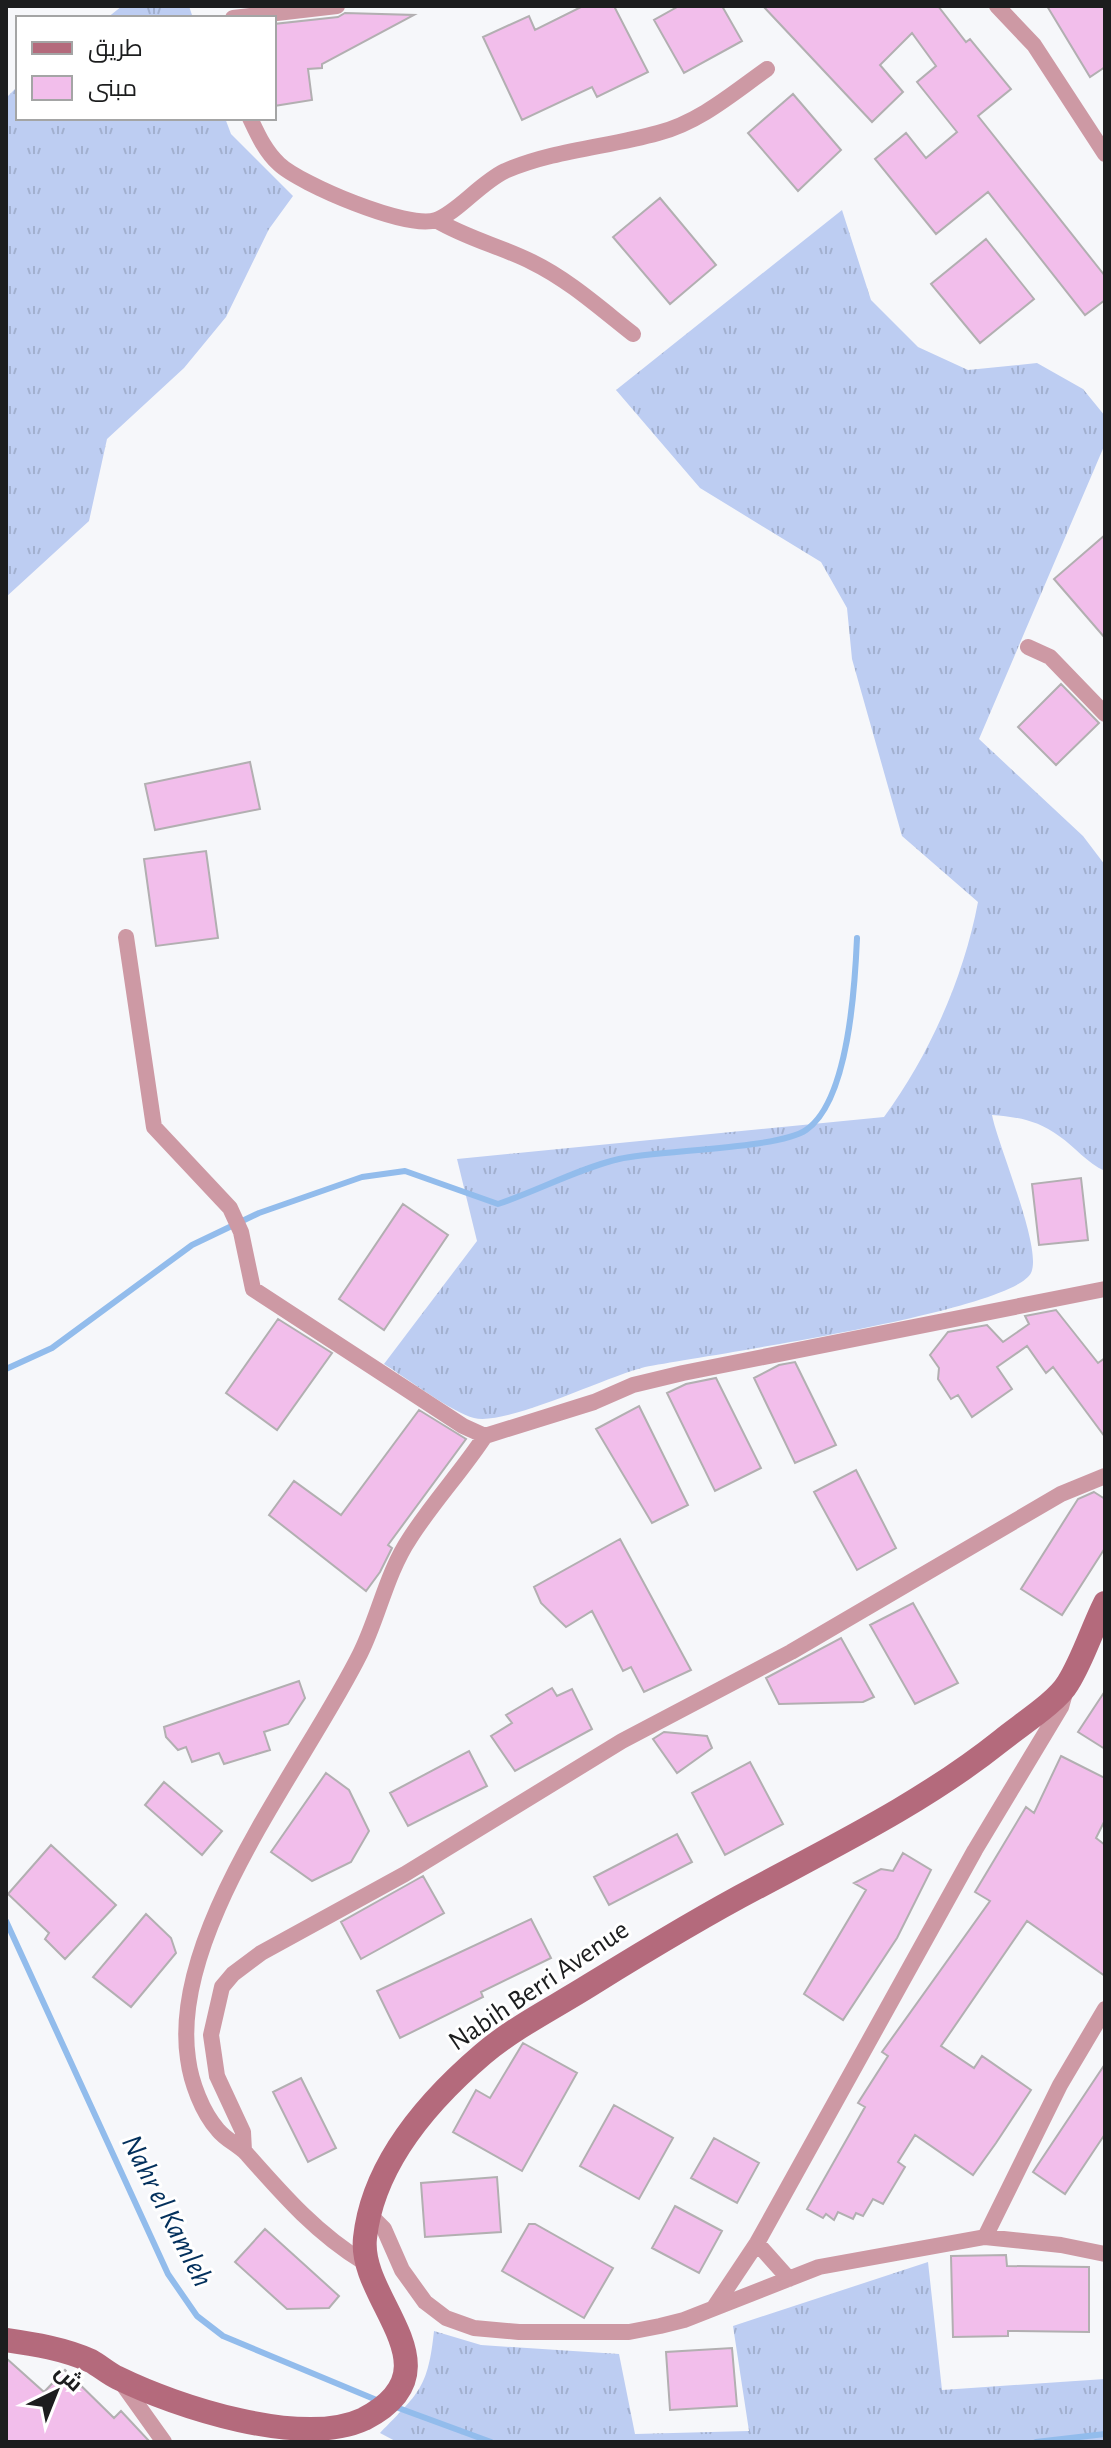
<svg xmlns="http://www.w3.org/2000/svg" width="1111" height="2448" viewBox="0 0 1111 2448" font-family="'Alegreya Sans',Cairo,sans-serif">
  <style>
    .grass { fill: url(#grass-tufts) }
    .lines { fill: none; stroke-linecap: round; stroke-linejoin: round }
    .stream { stroke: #92bcec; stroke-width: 6 }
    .building { fill: #f2beeb; stroke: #b2afb1; stroke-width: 2 }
    .street { stroke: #cd99a4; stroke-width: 16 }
    .secondary { stroke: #b46a7c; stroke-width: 24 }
    .labels { text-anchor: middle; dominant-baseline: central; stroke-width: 6; stroke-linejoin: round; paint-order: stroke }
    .street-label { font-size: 28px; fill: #1c1d1e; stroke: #fff }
    .water-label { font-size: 30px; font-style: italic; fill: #03305c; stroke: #fff }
  </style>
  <defs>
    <pattern id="grass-tufts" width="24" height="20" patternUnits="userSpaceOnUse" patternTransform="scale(2)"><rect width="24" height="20" fill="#bdcdf2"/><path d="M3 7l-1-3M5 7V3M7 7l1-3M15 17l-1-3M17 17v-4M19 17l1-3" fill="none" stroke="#a2b0cf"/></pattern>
  </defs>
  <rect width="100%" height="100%" fill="#f6f7fa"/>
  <!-- grass -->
  <path class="grass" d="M122,6h67l4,12h-86z
    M18,86v32h207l6,16 62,62 -24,33 -43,88 -42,51 -77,71 -18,82 -83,76v-499z
    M842,210l29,90 47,47 50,23 69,-7 46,26 22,27v28l-126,295 104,97 22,29v306c-18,-8 -30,-24 -46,-35 -22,-16 -42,-19 -67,-21 6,31 51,134 39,158 -20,39 -329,83 -386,94 -40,10 -138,59 -171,51 -21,-5 -69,-41 -90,-54l93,-123 -20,-82 427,-42c45,-61 80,-140 94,-215l-76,-66 -50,-177 -5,-51 -26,-46 -121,-74 -84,-98z
    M928,2262l14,128 163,-11v63h-708l-17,-9c39,-40 48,-45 54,-102l47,14 138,9 16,80 114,-3 -16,-105z"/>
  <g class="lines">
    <!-- stream -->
    <path class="stream" d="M6,1369l46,-21 140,-103 67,-32 103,-36 43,-6 93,33c39,-13 82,-36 121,-45 40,-9 160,-10 187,-29 43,-29 49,-145 51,-192
      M6,1921l162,353 29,42 26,20 156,65
      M393,2406l98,36
      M1036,2442l69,-8"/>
  </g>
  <!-- building -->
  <path class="building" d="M583,6h31l34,66 -51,25 -5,-10 -70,33 -39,-83 46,-21 6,14z
    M679,6h43l20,35 -58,32 -30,-53z
    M763,6h175l28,36 4,-3 41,50 -33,27 127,160v24l-20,15 -97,-123 -52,42 -61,-75 31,-26 20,25 31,-26 -40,-50 19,-16 -24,-33 -32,32 23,27 -31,30z
    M1047,6h58v61l-15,10z
    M345,13l69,2 -92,49v4l-14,1 4,31 -38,6v-82l64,-7z
    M793,94l48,56 -43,41 -50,-58z
    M660,198l56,67 -46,39 -57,-67z
    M986,239l48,60 -54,44 -49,-59z
    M1105,535v103l-51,-59z
    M1061,684l38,39 -43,42 -38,-38z
    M250,762l10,47 -105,21 -10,-46z
    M206,851l12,87 -62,8 -12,-87z
    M1081,1178l7,62 -49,5 -7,-61z
    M403,1204l45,31 -64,95 -45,-31z
    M1056,1310l42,53 7,-5v79l-52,-70 -7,6 -19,-27 -30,21 15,22 -40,28 -14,-22 -7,4 -13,-20 1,-11 -9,-13 18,-23 39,-7 16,17 26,-18 -4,-8z
    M278,1319l54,34 -55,77 -51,-37z
    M795,1362l41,83 -41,18 -41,-85 25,-13z
    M716,1378l45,90 -46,23 -48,-98 19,-9z
    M639,1406l49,99 -36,18 -56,-94z
    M419,1410l47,29 -78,106 4,3 -12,24 -14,19 -97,-76 25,-34 47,34z
    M856,1470l40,78 -39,22 -43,-78z
    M1094,1492l11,7v49l-43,67 -41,-26 57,-90z
    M620,1539l71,131 -47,22 -13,-25 -8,4 -31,-60 -26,16 -25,-24 -7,-16z
    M913,1603l45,80 -43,21 -45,-79z
    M841,1638l33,59 -11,5 -84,2 -13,-26z
    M299,1681l6,17 -17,26 -24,8 6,18 -46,14 -5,-11 -27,9 -6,-15 -8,3 -12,-13 -2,-10z
    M552,1688l5,8 15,-7 20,40 -77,42 -24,-35 21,-13 -6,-8z
    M1105,1691v58l-27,-17z
    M664,1732l43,4 5,12 -35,25 -24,-34z
    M469,1751l18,35 -79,40 -18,-33z
    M1061,1756l44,22v42l-9,18 9,7v131l-78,-55 -86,125 33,22 8,-12 49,34 -35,53 -23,32 -58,-40 -17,27 7,5 -22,37 -10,-5 -10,17 -7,-3 -3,6 -15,-7 -4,8 -8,-6 -3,4 -16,-9 58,-102 -7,-4 30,-47 -6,-4 108,-151 -15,-9 51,-85 8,6z
    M750,1762l33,62 -58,31 -33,-62z
    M326,1773l23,17 20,41 -18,31 -39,19 -41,-29z
    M164,1782l58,49 -20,24 -57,-50z
    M677,1834l15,28 -83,43 -15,-28z
    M51,1845l65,60 -51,54 -20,-20 4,-6 -41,-39z
    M903,1853l28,17 -34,68 -54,82 -39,-26 62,-104 -12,-7 27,-14 12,2z
    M423,1876l21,37 -83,46 -20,-37z
    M146,1914l25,24 5,15 -45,54 -38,-30z
    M531,1919l20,39 -70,34 2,5 -83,41 -23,-47z
    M523,2043l54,30 -55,98 -69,-39 23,-42 14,8z
    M1105,2064v70l-40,60 -32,-22z
    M301,2078l35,70 -28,14 -35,-70z
    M614,2105l59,33 -34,61 -59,-33z
    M714,2138l45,25 -22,40 -46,-25z
    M497,2177l4,55 -76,5 -4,-54z
    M675,2206l47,25 -23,42 -47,-25z
    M529,2224h6l78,44 -29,50 -82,-47z
    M265,2229l74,67 -10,12 -42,1 -52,-47z
    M1006,2255l1,11 82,1v65l-81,-1v5l-55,1 -2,-81z
    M732,2348l5,58 -67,4 -4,-58z
    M6,2358l38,34 21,-22 49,48 7,-7 29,31h-144z"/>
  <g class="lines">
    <!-- street -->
    <path class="street" d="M997,6l37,39 71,109
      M233,18l104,-12
      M250,118c8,17 15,33 29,46 21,20 129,66 157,56 21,-7 44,-37 69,-49 49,-21 103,-24 153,-38 42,-11 75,-40 109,-64
      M436,220c32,19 64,26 96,42 37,18 69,47 101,72
      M1028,647l22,10 55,57
      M126,937l28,190 76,81 11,24 12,57 210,137 22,10 109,-34 39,-17 50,-12 422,-84
      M244,2151l-1,-19 -26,-56 -6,-41 11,-48 11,-13 28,-21 144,-79 217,-133 169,-89 270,-158 44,-18
      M369,2214l15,15 18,41 23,32 21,16 28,10 45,4h110l31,-6 24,-6 135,-53 166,-30 76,8 44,9
      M985,2237l75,-152 45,-76
      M757,2243l32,36
      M365,2263c-48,-29 -82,-68 -119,-110 -8,-8 -21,-14 -28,-23 -16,-18 -27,-48 -30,-71 -19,-127 117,-294 172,-405 19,-38 26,-80 50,-116 23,-36 52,-67 75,-102
      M715,2306l42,-63 218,-393 86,-143 4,-14
      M119,2379l45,63"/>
    <!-- secondary -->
    <path class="secondary" d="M6,2340c28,4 59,9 85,21 9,5 18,13 27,17 59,29 184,70 246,41 97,-50 -6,-118 1,-181 8,-75 63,-137 118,-184 32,-27 72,-47 107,-69 55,-34 109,-67 166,-97 84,-45 171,-88 246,-148 18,-15 55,-38 66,-57 15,-24 24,-54 37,-80"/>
  </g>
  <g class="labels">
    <!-- street labels -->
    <g class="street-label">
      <text transform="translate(539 1986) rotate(-34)">Nabih Berri Avenue</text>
    </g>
    <!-- water labels -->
    <g class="water-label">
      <text transform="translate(167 2211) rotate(63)">Nahr el Kamleh</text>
    </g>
  </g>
  <!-- border -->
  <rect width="1111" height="2448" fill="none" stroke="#1c1d1e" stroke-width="16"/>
  <!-- legend -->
  <rect x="16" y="16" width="260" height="104" fill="#ffffff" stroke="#a4a5a5" stroke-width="2"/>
  <rect x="32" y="42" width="40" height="12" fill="#b46a7c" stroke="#a4a5a5" stroke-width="2"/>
  <text x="88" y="56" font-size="24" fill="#1c1d1e">طريق</text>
  <rect x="32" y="76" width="40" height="24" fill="#f2beeb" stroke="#a4a5a5" stroke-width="2"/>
  <text x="88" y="96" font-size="24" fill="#1c1d1e">مبنى</text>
  <!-- north arrow -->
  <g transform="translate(56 2392) rotate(43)" stroke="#ffffff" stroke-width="6" paint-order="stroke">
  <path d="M0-6L14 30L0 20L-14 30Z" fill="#1c1d1e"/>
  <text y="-12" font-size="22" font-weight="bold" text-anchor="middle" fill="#1c1d1e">ش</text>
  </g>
</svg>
